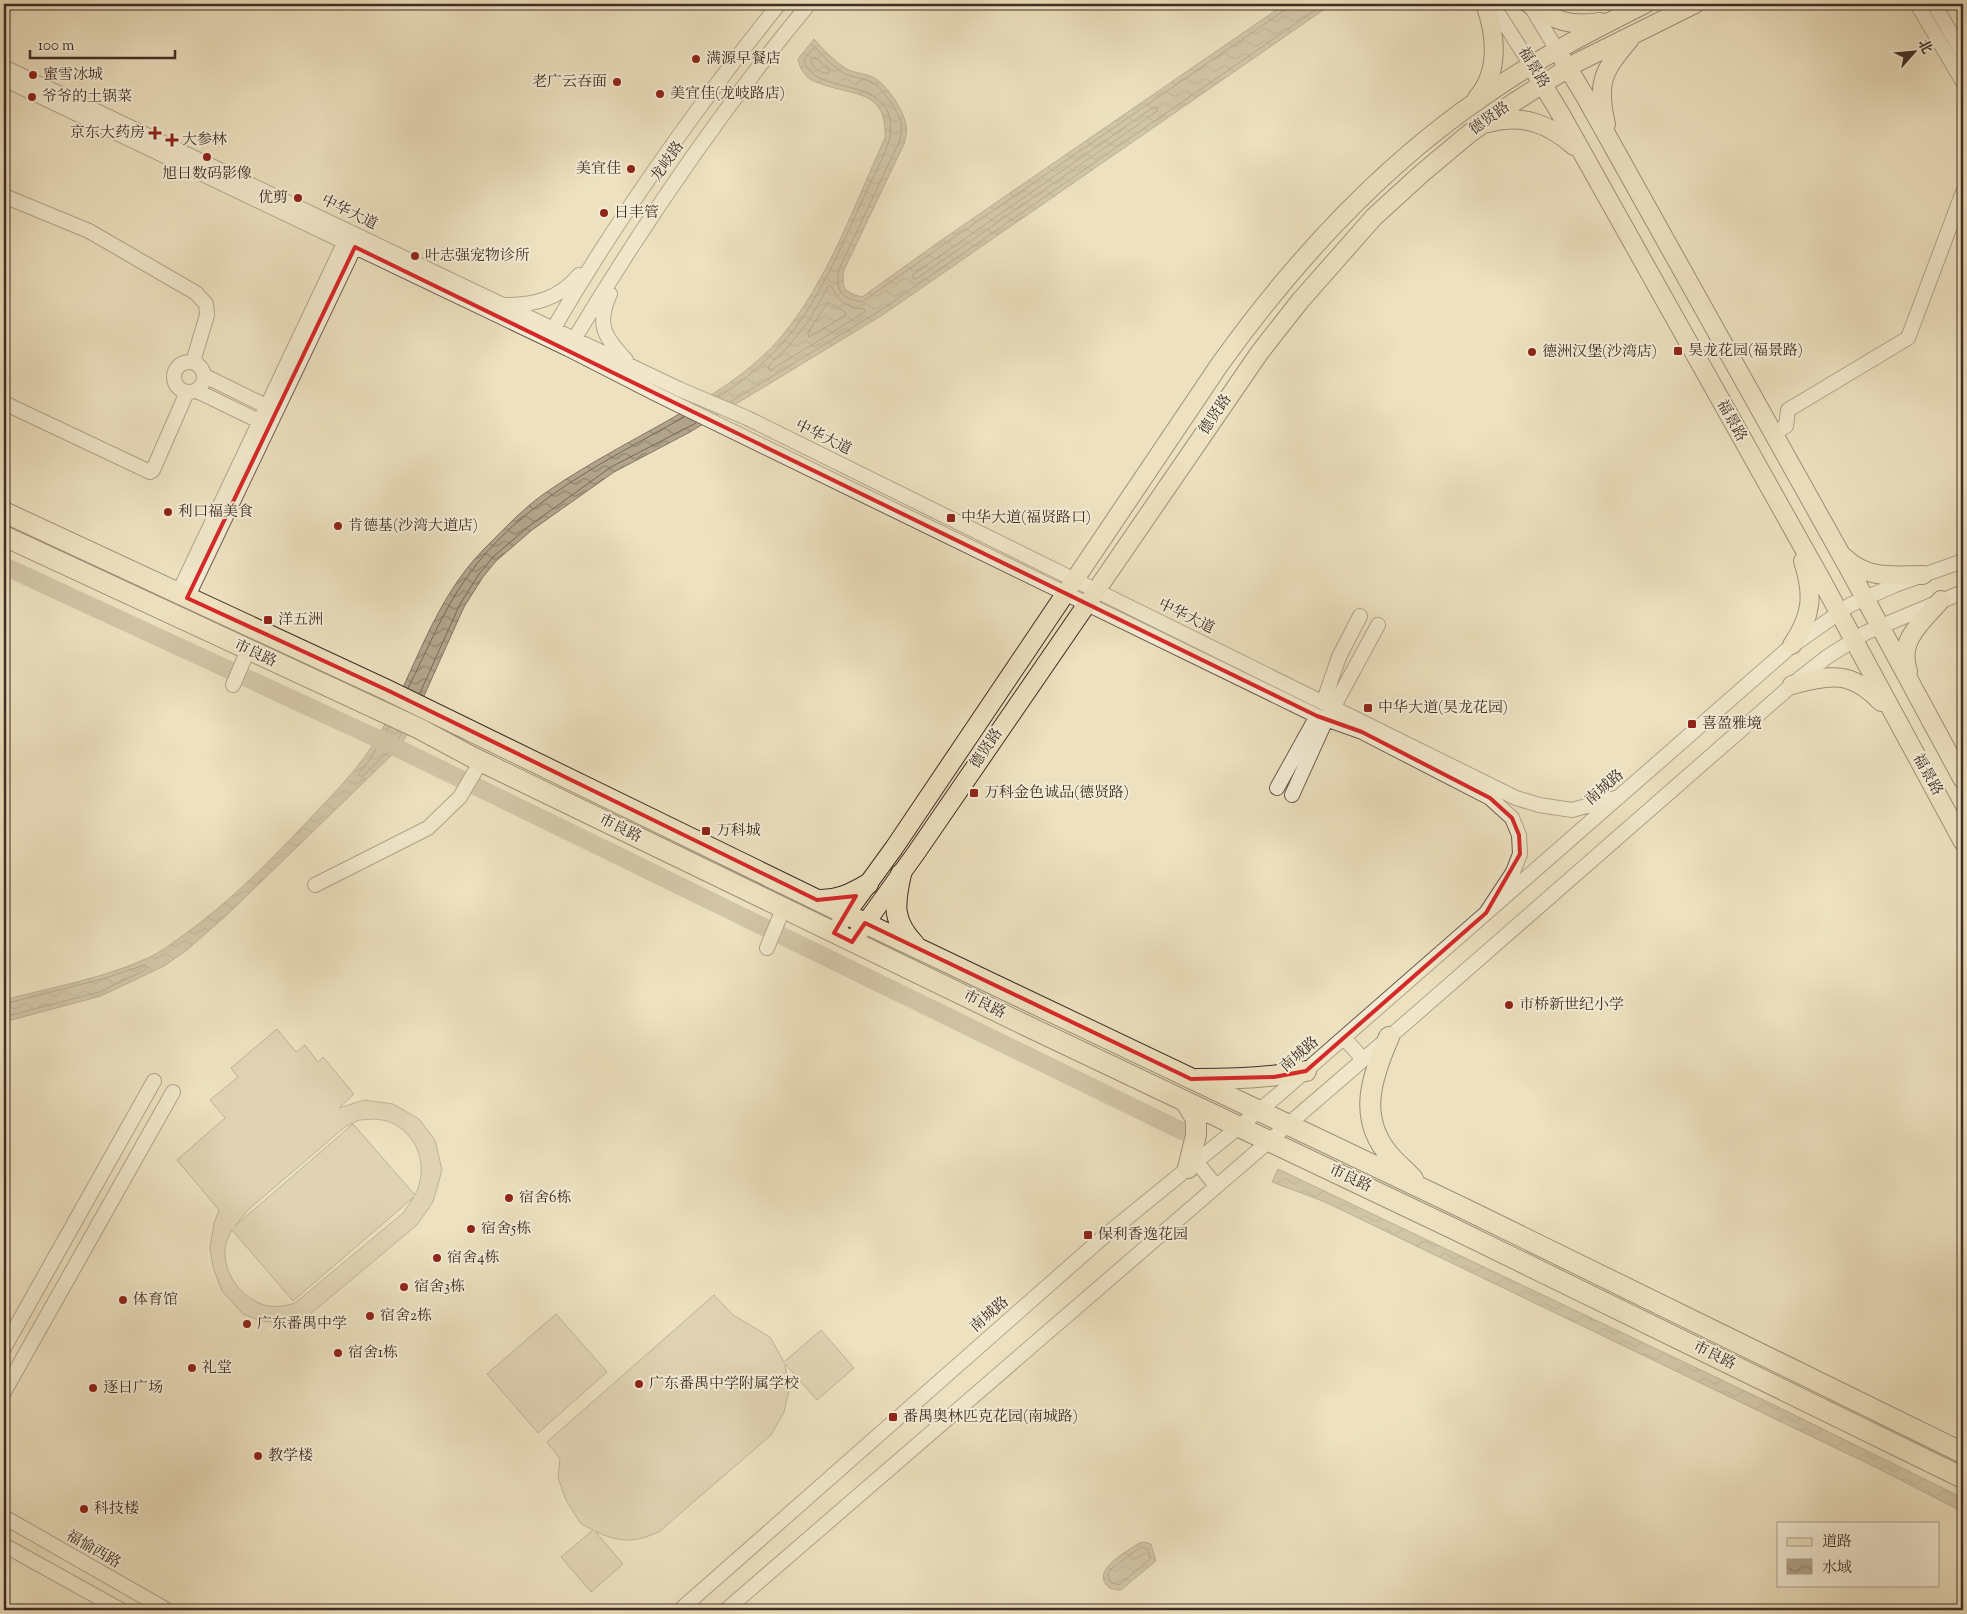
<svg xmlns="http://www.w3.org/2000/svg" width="1967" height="1614" viewBox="0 0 1967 1614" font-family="'Sorts Mill Goudy','Noto Serif SC',serif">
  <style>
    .pitch { fill: #d0c2a5; stroke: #887866; fill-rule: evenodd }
    .water { fill: url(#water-waves); stroke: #847463 }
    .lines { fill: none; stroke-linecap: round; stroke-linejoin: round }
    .shore { stroke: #796858; stroke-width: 1 }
    .river { stroke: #b2a48b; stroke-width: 18 }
    .minor-casing { stroke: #6b5a4c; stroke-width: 16 }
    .major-casing { stroke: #402d26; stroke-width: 20 }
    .highway-casing { stroke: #402d26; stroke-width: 22 }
    .minor { stroke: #f3ecd5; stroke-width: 14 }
    .major { stroke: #ede1bf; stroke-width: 18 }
    .highway { stroke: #ede1bf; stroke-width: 20 }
    .marked { fill: none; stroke: #d62828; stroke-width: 4; stroke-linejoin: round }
    .poi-dot { fill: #8f2418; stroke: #f3ecd5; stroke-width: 2 }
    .labels { text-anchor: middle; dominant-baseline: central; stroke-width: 4; stroke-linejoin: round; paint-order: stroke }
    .poi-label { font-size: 15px; fill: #402d26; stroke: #f3ecd5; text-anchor: start }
    .street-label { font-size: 15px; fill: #402d26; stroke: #f3ecd5 }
  </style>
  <defs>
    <pattern id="water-waves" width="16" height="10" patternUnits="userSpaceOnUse" patternTransform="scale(1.25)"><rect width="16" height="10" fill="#b2a48b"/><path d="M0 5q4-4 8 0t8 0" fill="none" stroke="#928671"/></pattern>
  </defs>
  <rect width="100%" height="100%" fill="#ede1bf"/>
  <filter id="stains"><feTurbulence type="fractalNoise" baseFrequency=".004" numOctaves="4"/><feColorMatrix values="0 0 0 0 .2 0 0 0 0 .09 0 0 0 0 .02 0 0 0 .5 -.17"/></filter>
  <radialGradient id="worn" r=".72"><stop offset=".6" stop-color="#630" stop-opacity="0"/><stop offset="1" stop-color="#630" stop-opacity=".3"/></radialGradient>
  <!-- pitch -->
  <path class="pitch" d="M277,1029l19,23 9,-7 13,17 5,-5 31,37 -15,14 25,-8 29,4 26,15 16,21 7,30 -9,32 -16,23 -109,91 -27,7 -20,-2 -18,-7 -21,-23 -9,-24 -3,-19 4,-25 5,-13 -42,-50 48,-42 -15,-18 28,-23 -7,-9zM375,1119c5,1 10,1 15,3 29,12 39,47 25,73l-62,-71 -118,102 14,-17 96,-82 14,-7zM414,1197l-11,16 -108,90c-10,3 -20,5 -31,2 -29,-9 -51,-47 -32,-75l61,71z
    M714,1295l19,20 37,22 14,25 37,-32 33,38 -37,32 -32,-36 4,26 -5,22 -13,23 -111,96c-24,12 -41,12 -65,0l28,33 -32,28 -30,-35 32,-27 -12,-6 -15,-24 -8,-22 2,-19 -13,-17z
    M556,1314l51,58 -69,61 -51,-59z"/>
  <!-- water -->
  <path class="water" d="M1285,4h47l-448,310 -194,118 -76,40 -82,58 -36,31 -13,16 -19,30 -59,131 -6,10 -170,165 -42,37 -23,16 -63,30 -97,26v-22c48,-13 103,-22 148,-44 9,-5 18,-11 26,-17 46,-32 86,-72 124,-112 28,-30 58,-58 78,-94 34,-60 54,-134 104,-184 21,-21 42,-44 67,-60 37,-25 77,-46 116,-68 42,-24 82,-47 114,-84 46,-54 74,-134 104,-199 2,-44 -23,-42 -58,-52 -8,-3 -18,-5 -23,-13 -3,-3 -5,-9 -6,-14l16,-20c9,10 19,21 31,29 8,5 17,5 25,8 14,4 32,32 35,45 3,8 1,15 -1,23l-60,126c-3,19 1,22 18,27l81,-58z
    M1278,1169l492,234 193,95v14l-88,-45 -550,-265 -53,-20z
    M1144,1542l7,2 5,17 -35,29c-7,0 -14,-1 -17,-9 -6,-15 24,-30 35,-38z"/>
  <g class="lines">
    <!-- shore -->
    <path class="shore" d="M813,58h3l13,12v3c-8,1 -16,-4 -18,-12z
      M1154,107l3,1v3l-18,13 -223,155 -4,-1 1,-3z
      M829,286l3,1c6,15 16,20 32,22l1,3 -94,58h-2l-1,-4 20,-19 20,-25z
      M828,302l17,10 1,3 -37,22 -1,-4z
      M718,397c33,-20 64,-49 85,-80 26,-39 44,-83 63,-125 7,-16 19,-36 23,-52 3,-9 2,-22 -2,-30 -18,-32 -75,-17 -83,-50l9,-12h3c8,9 16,18 26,24 9,6 20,5 29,10 11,5 27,29 30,41 1,7 0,13 -2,19l-60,127c-4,22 2,29 23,33l84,-59 339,-233 2,-6
      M730,402l151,-92 443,-306
      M408,688c19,-37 34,-76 59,-111 53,-75 139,-116 217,-160
      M420,693l40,-89 19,-30 14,-17 36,-31 82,-59 85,-44
      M389,727l-20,34 -10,12 1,3h3l32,-31 7,-12
      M4,1004l102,-26 38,-13 3,2 -2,3 -46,22 -95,25
      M1141,1547l7,2 2,10 -31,26 -9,-3 -2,-8 2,-4z"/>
    <!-- river -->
    <path class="river" d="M4,566l383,177 795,388"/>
    <!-- minor casing -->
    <g class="minor-casing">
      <path id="minor" d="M1492,4l39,61
        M1917,4l46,78
        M1934,4l29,50
        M1530,5l27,45
        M4,67l675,322 68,29 769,380 23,7 33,5 47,-13
        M4,79l564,270 90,46 659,321 45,16 128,66 22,20 7,17 1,19 -7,18 -27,41
        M4,196l85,35 107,62 10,11 1,11 -14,47
        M610,294c-14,30 -6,43 16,66
        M505,305c30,0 54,-6 74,-30
        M549,336c67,-116 146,-227 230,-332
        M570,346c72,-120 150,-235 239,-342
        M174 377a15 15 0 1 1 30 0a15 15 0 1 1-30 0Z
        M205,376l61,30
        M197,391l62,30
        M4,403l146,69 3,-2 34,-78
        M1773,434l13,-8 2,-16 120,-72 55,-146
        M178,594l170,-359
        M187,598l171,-358
        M233,685l15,-35
        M1323,703l16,-46 21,-41
        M1333,708l45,-83
        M1277,788l40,-72
        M1292,795l34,-75
        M315,885l113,-57 32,-31 21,-36
        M767,948l16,-39
        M1344,1038l19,21
        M1196,1161l20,25
        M4,1348l150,-267
        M4,1392l169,-300
        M4,1517l163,93
        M4,1545l117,65
        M680,1610l421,-371 177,-144 511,-447 61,-43 45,-20 68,-24
        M726,1610l682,-589 391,-342 28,-22 38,-24 98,-41"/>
    </g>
    <!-- major casing -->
    <g class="major-casing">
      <path id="major" d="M1529,4c25,16 40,23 71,18
        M1563,60l23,38 262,469 115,213
        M1537,75l23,38 262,468 141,261
        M1477,98c23,-26 19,-64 8,-94
        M1488,123c34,-9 60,0 86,23
        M1606,124c-10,-42 -3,-53 24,-85
        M1844,557c24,23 48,18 79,18
        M1792,645c20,-29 22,-50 11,-84
        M1908,671c-11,-31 15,-50 33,-71
        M1792,685c39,-11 60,-14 89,17
        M834,933l12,-19 48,-66 326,-484c74,-103 160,-197 264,-268 51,-36 105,-64 161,-92
        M852,942l64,-89 344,-501 40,-51 74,-84 47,-43 49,-41 46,-32 62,-39 117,-58"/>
    </g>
    <!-- highway casing -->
    <g class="highway-casing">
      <path id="highway" d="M4,512l383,178 459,224 617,294 500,245
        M4,536l416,193 52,28 553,268 429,204 509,249
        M901,874c-7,31 -9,47 14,71
        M817,900c20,1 34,-6 51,-16
        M1389,1037c-18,41 -32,82 2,120 7,8 15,14 22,22
        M1197,1079c37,0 72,-1 109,-8
        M1185,1101l11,18v16l-8,33"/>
    </g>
    <!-- minor -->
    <use href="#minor" class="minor"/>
    <!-- major -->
    <use href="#major" class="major"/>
    <!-- highway -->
    <use href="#highway" class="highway"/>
  </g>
  <!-- marked area -->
  <path d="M0 0H1967V1614H0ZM355,247l962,469 45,16 128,66 22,20 7,17 1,19 -34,59 -180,158 -32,6 -83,2 -326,-156 -13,19 -18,-9 22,-37 -39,4 -430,-210 -200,-92z" fill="#ede1bf" fill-opacity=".55" fill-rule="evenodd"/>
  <path class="marked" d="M355,247l962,469 45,16 128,66 22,20 7,17 1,19 -34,59 -180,158 -32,6 -83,2 -326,-156 -13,19 -18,-9 22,-37 -39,4 -430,-210 -200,-92z"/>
  <!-- markers -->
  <g class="poi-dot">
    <circle cx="696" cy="59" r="5"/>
    <circle cx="33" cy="75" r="5"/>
    <circle cx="617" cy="82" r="5"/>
    <circle cx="660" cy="94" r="5"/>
    <circle cx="32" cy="97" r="5"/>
    <path d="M152.5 125.5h5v5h5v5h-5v5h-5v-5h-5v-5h5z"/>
    <path d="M169.5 132.5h5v5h5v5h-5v5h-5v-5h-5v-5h5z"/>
    <circle cx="207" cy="157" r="5"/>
    <circle cx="631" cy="169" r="5"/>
    <circle cx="298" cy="198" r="5"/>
    <circle cx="604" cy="213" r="5"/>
    <circle cx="415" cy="256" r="5"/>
    <rect x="1673" y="346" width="10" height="10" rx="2.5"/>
    <circle cx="1532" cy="352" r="5"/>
    <circle cx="168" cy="512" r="5"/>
    <rect x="946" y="513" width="10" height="10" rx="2.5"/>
    <circle cx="338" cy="526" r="5"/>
    <rect x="263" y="615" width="10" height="10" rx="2.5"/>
    <rect x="1363" y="703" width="10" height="10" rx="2.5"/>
    <rect x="1687" y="719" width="10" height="10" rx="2.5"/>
    <rect x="969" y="788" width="10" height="10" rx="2.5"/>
    <rect x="701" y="826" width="10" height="10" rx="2.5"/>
    <circle cx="1509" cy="1005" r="5"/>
    <circle cx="509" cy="1198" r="5"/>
    <circle cx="471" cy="1229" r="5"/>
    <rect x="1083" y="1230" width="10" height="10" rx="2.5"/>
    <circle cx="437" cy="1258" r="5"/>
    <circle cx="404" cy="1287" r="5"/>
    <circle cx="123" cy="1300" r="5"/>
    <circle cx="370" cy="1316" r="5"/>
    <circle cx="247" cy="1324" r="5"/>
    <circle cx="338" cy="1353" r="5"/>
    <circle cx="192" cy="1368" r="5"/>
    <circle cx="639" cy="1384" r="5"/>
    <circle cx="93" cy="1388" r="5"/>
    <rect x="888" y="1412" width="10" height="10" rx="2.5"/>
    <circle cx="258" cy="1456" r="5"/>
    <circle cx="84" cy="1509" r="5"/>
  </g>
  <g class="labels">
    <!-- poi labels -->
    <g class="poi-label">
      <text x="706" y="59">满源早餐店</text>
      <text x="43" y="75">蜜雪冰城</text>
      <text x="607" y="82" text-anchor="end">老广云吞面</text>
      <text x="670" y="94">美宜佳(龙岐路店)</text>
      <text x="42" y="97">爷爷的土锅菜</text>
      <text x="145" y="133" text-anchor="end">京东大药房</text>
      <text x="182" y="140">大参林</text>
      <text x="621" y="169" text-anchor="end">美宜佳</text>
      <text x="207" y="174" text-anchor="middle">旭日数码影像</text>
      <text x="288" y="198" text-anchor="end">优剪</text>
      <text x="614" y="213">日丰管</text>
      <text x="425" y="256">叶志强宠物诊所</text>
      <text x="1688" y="351">昊龙花园(福景路)</text>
      <text x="1542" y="352">德洲汉堡(沙湾店)</text>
      <text x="178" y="512">利口福美食</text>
      <text x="961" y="518">中华大道(福贤路口)</text>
      <text x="348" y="526">肯德基(沙湾大道店)</text>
      <text x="278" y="620">洋五洲</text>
      <text x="1378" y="708">中华大道(昊龙花园)</text>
      <text x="1702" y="724">喜盈雅境</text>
      <text x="984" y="793">万科金色诚品(德贤路)</text>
      <text x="716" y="831">万科城</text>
      <text x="1519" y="1005">市桥新世纪小学</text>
      <text x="519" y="1198">宿舍6栋</text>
      <text x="481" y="1229">宿舍5栋</text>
      <text x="1098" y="1235">保利香逸花园</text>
      <text x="447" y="1258">宿舍4栋</text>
      <text x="414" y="1287">宿舍3栋</text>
      <text x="133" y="1300">体育馆</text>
      <text x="380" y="1316">宿舍2栋</text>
      <text x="257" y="1324">广东番禺中学</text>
      <text x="348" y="1353">宿舍1栋</text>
      <text x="202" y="1368">礼堂</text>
      <text x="649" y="1384">广东番禺中学附属学校</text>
      <text x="103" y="1388">逐日广场</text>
      <text x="903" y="1417">番禺奥林匹克花园(南城路)</text>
      <text x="268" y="1456">教学楼</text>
      <text x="94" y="1509">科技楼</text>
    </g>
    <!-- street labels -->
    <g class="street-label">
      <text transform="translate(1533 68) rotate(59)">福景路</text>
      <text transform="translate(1490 119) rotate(-36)">德贤路</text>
      <text transform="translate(668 162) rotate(-55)">龙岐路</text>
      <text transform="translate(349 213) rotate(26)">中华大道</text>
      <text transform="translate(1216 415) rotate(-56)">德贤路</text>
      <text transform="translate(1731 421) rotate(61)">福景路</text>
      <text transform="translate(823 438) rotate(26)">中华大道</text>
      <text transform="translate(1186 617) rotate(26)">中华大道</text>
      <text transform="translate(255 654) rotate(25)">市良路</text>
      <text transform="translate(987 749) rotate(-56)">德贤路</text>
      <text transform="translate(1927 775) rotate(61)">福景路</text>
      <text transform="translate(1605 788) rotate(-41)">南城路</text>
      <text transform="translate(620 829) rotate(26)">市良路</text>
      <text transform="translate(984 1005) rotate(26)">市良路</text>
      <text transform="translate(1300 1055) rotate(-41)">南城路</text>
      <text transform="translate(1350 1179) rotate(25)">市良路</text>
      <text transform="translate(990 1315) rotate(-41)">南城路</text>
      <text transform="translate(1714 1356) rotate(26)">市良路</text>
      <text transform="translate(93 1550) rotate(30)">福愉西路</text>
    </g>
  </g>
  <!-- margin -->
  <rect width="1967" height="1614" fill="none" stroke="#ede1bf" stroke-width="20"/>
  <rect x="5" y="5" width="1957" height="1604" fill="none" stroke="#402d26" stroke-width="2.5"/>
  <rect x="10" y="10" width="1947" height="1594" fill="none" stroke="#402d26"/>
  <!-- legend -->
  <rect x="1777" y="1522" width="162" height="65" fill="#f3ecd5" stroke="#aba08f"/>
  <rect x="1787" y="1538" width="25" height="8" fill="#ede1bf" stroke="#aba08f"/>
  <text x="1822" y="1546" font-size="15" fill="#402d26">道路</text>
  <rect x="1787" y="1559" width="25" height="15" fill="url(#water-waves)" stroke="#aba08f"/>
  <text x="1822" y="1572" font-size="15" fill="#402d26">水域</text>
  <!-- north arrow -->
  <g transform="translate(1914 52) rotate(63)" stroke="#f3ecd5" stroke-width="4" paint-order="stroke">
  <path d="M0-4L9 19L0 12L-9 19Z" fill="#402d26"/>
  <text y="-8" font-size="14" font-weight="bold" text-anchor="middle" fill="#402d26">北</text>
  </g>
  <!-- scale -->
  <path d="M30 50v8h145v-8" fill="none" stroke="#402d26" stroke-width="2.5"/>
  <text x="38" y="50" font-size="15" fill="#402d26" stroke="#f3ecd5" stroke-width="4" paint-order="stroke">100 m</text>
  <rect width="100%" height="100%" filter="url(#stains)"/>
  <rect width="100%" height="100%" fill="url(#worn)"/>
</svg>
